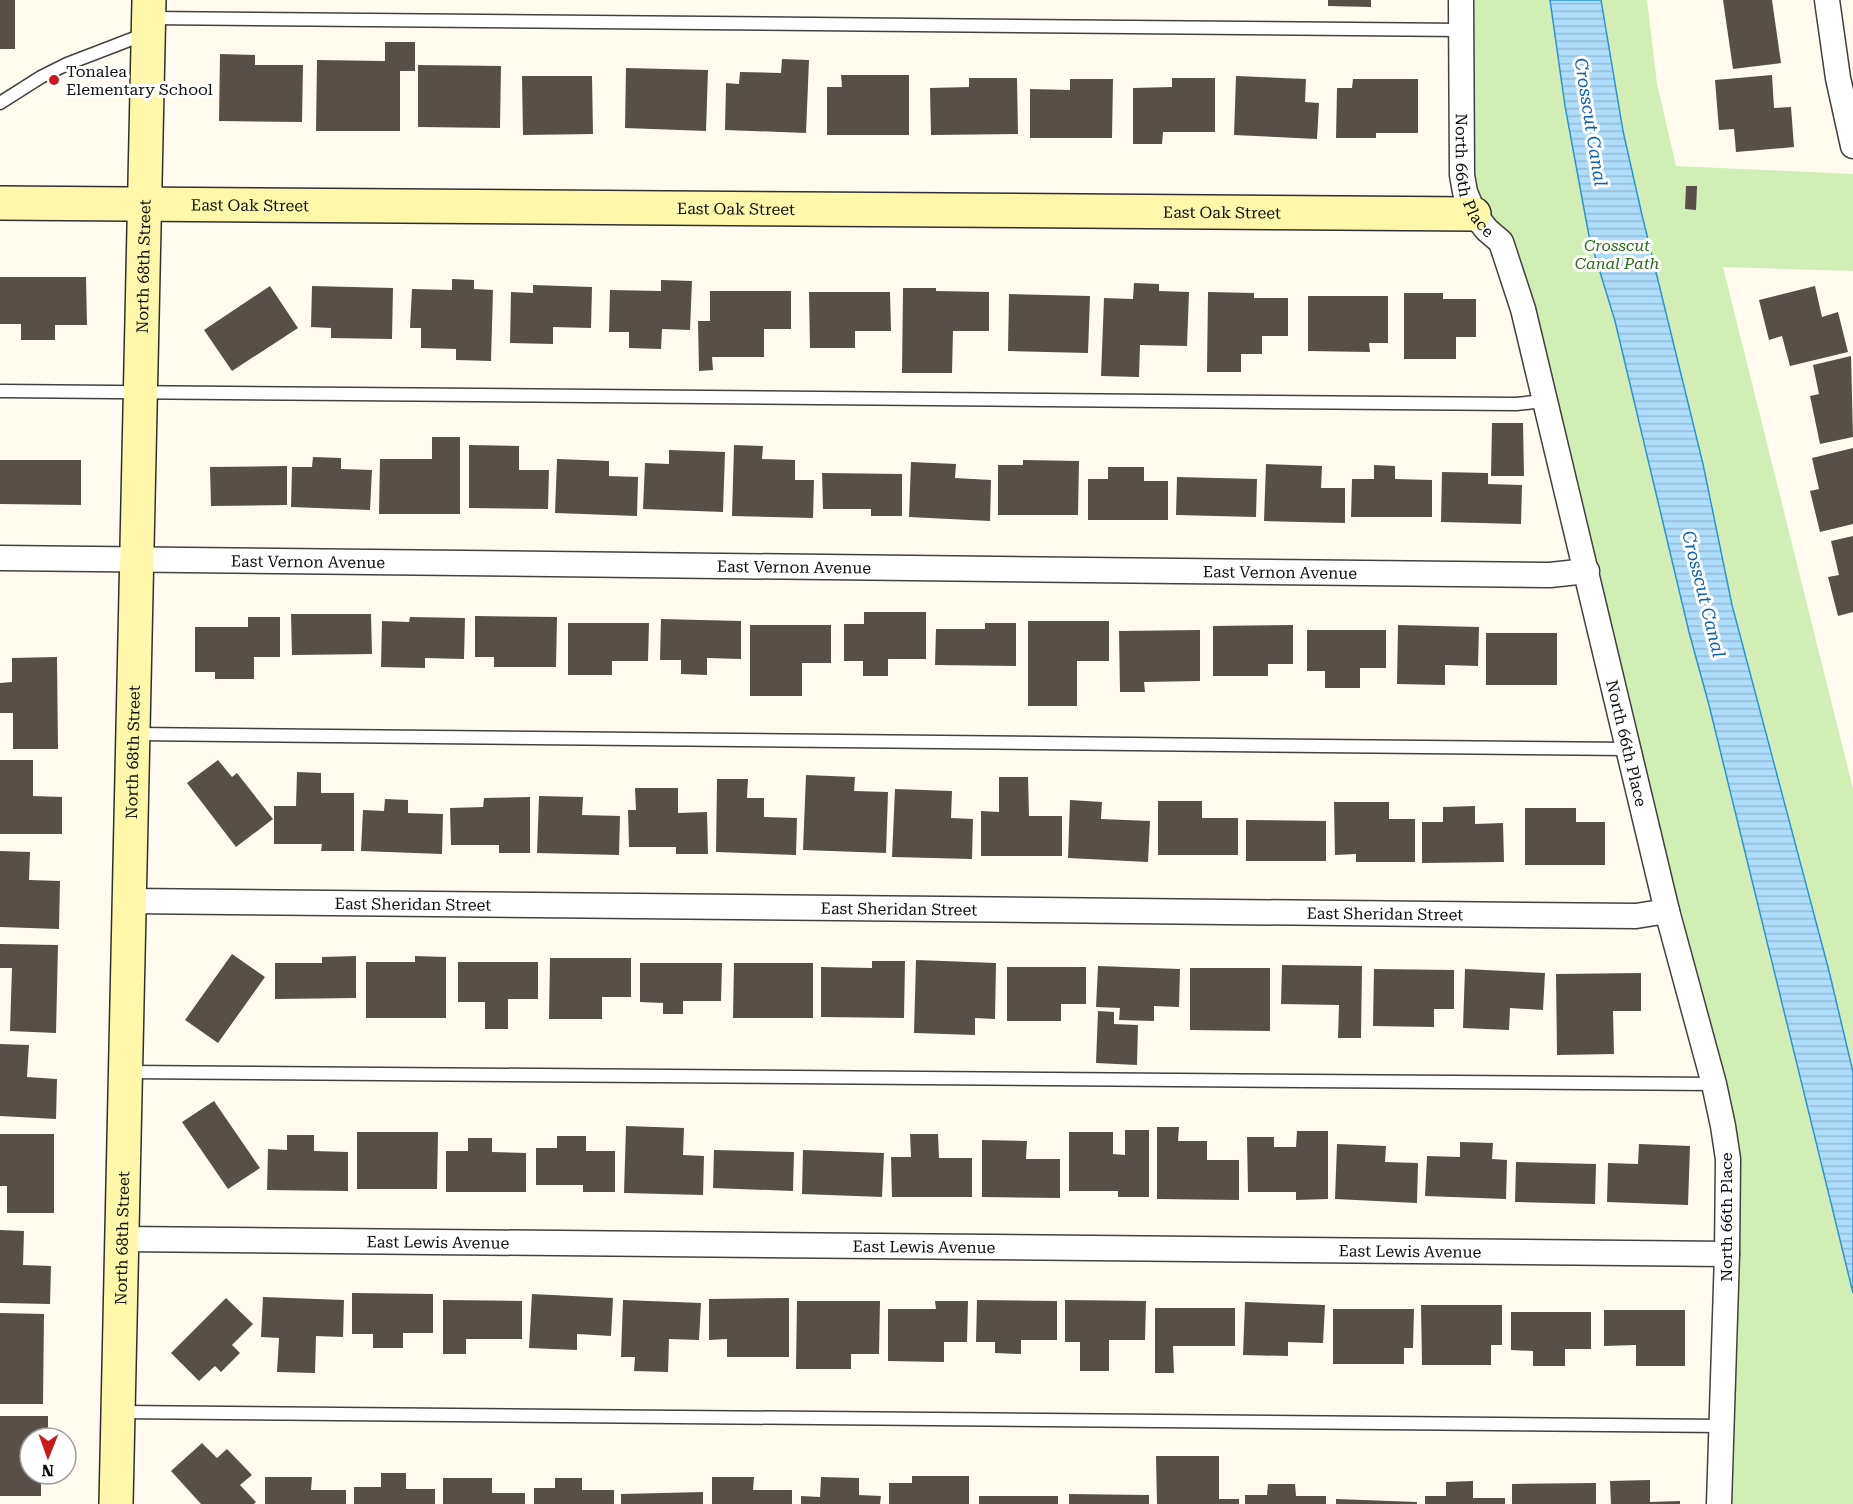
<svg xmlns="http://www.w3.org/2000/svg" width="1853" height="1504" viewBox="0 0 1853 1504" font-family="'Roboto Serif',serif">
  <style>
    .grass { fill: #d1eeb4 }
    .water { fill: url(#water-rules); stroke: #2d92db; stroke-width: 1.5 }
    .building { fill: #584f49 }
    .lines { fill: none; stroke-linecap: round; stroke-linejoin: round }
    .lane-casing { stroke: #414141; stroke-width: 15 }
    .street-casing { stroke: #414141; stroke-width: 27 }
    .secondary-casing { stroke: #303030; stroke-width: 36 }
    .lane { stroke: #fff; stroke-width: 12 }
    .street { stroke: #fff; stroke-width: 24 }
    .secondary { stroke: #fff8aa; stroke-width: 33 }
    .poi-dot { fill: #cc181c; stroke: #fff; stroke-width: 2 }
    .labels { text-anchor: middle; dominant-baseline: central; stroke-width: 6; stroke-linejoin: round; paint-order: stroke }
    .poi-label { font-size: 16px; fill: #0e0e0e; stroke: #fff; text-anchor: start }
    .street-label { font-size: 16px; fill: #0e0e0e; stroke: #fff }
    .park-label { font-size: 16px; font-style: italic; fill: #276d17; stroke: #fff }
    .water-label { font-size: 18px; font-style: italic; fill: #0a62ad; stroke: #fff }
  </style>
  <defs>
    <pattern id="water-rules" width="6" height="5" patternUnits="userSpaceOnUse" patternTransform="scale(1.5)"><rect width="6" height="5" fill="#aeddfc"/><path d="M0 2.5h6" fill="none" stroke="#94bcd7"/></pattern>
  </defs>
  <rect width="100%" height="100%" fill="#fffcef"/>
  <!-- grass -->
  <path class="grass" d="M1461,0h186l10,84 19,82 177,8v97l-130,-4 130,522v715h-134l9,-345 -205,-850 -49,-95z"/>
  <!-- water -->
  <path class="water" d="M1550,0h51l22,131 19,84 61,249 29,141 97,366 24,101v221l-144,-588 -20,-73 -74,-311 -26,-85 -24,-130z"/>
  <!-- building -->
  <path class="building" d="M0,0h15v49h-15z
    M1328,0h43v7l-43,-1z
    M1723,0h49l9,63 -48,6z
    M385,42h30v29h-15v60h-84l1,-71 68,1z
    M220,54l35,1v10h48l-1,57 -83,-1z
    M782,59l27,1 -3,73 -81,-3 1,-47 13,1 1,-12 41,1z
    M418,65l83,1 -1,62 -82,-1z
    M626,68l82,2 -2,61 -81,-3z
    M841,75h68v60h-82v-48h15z
    M1772,75l2,33 17,-1 3,40 -58,5 -2,-23 -15,1 -4,-50z
    M522,76h70l1,58 -70,1z
    M1236,76l70,3 -1,23 14,1 -2,36 -83,-4z
    M969,78h48l1,56 -87,1 -1,-47 39,-1z
    M1172,78h43v54h-52l-1,12h-29v-56l39,-1z
    M1070,79h43l-1,59h-82v-49l40,1z
    M1353,79h65v54h-42v5h-40l1,-50h15z
    M1686,186h11l-1,24 -11,-1z
    M0,277h86l1,48h-32v15h-34v-16h-21z
    M452,279l22,1v9l19,1 -2,71 -35,-1v-11l-35,-1v-20h-11l2,-39 40,1z
    M661,280l31,1 -2,49 -28,-1 -1,20 -32,-1v-16h-20l1,-42 51,1z
    M1134,283l25,1v7l30,1 -2,54 -47,-1 -1,32 -38,-1 3,-78 29,1z
    M533,285l59,2 -1,41 -38,-1v17l-43,-1 1,-51 22,1z
    M270,286l28,42 -66,43 -28,-41z
    M312,286l81,2 -1,51 -61,-1v-10l-20,-1z
    M1815,286l7,31 16,-5 10,40 -58,14 -8,-30 -13,4 -10,-40z
    M903,288h33v3l53,1v39h-36l-1,42h-50z
    M710,291h81v38h-27v28h-52l1,13 -14,1 -1,-50h12z
    M809,292h81l1,39h-36v17h-45z
    M1208,292l46,1v5h34v38h-26v18h-21v18h-34z
    M1404,293h39v6h33v38h-20v22h-52z
    M1009,294l81,2 -2,57 -80,-2z
    M1308,296h80v47h-19l1,9 -62,-1z
    M1851,356l2,81 -33,7 -10,-48 9,-2 -6,-29z
    M1492,423h31l1,53h-33z
    M432,437h28v77h-81l1,-55h52z
    M469,445l50,1v24h30l-1,39 -79,-1z
    M734,445l29,1 -1,13 33,1v20h19l-1,38 -81,-2z
    M1853,448v76l-33,8 -10,-41 9,-2 -7,-31z
    M669,450l56,2 -2,60 -80,-3 2,-46 24,1z
    M313,457l28,1v11l31,1 -2,40 -79,-3 1,-40h20z
    M557,459l52,2v15l29,1 -1,39 -82,-3z
    M0,460h81v45l-81,-1z
    M1023,460l56,1 -1,54h-80v-50h25z
    M911,462l45,2 -1,14 36,2 -1,41 -81,-4z
    M1266,464l56,2 -1,22h24v35l-81,-2z
    M1374,465l21,1v13l37,1v37h-81l1,-38h22z
    M287,466v39l-76,1 -1,-39z
    M1108,467h36v14h24v39h-80v-41h20z
    M1442,472l46,1v11l34,1 -1,39 -80,-2z
    M822,473l80,1v42h-31v-7h-48z
    M1177,477l80,2 -1,38 -80,-2z
    M1853,536v76l-15,4 -10,-39 11,-2 -8,-34z
    M864,612h62v47h-38v17h-25v-15h-19v-37h20z
    M291,614h80l1,40 -80,1z
    M475,616l82,1 -1,50h-62v-10h-19z
    M248,617h32v40h-26v22h-39v-7h-20v-45h53z
    M410,617l55,1 -1,41 -39,-1v10l-44,-1 1,-46 27,1z
    M661,619l80,2v38l-34,-1v17l-26,-1v-14h-21z
    M1028,621h81v40h-32v45h-49z
    M568,623h81l-1,38h-36v14h-44z
    M985,623h31v43l-81,-1 1,-36h49z
    M750,625h81v38h-29v33h-52z
    M1293,625v39h-25v12h-55v-50z
    M1398,625l81,2 -1,39 -33,-1v20l-48,-1z
    M1200,630v51l-56,1 1,10h-25l-1,-61z
    M1307,630h79v38h-26v20h-35v-17h-18z
    M1486,633h71v52h-71z
    M57,657l1,92h-45v-36h-13v-30l12,-1v-24z
    M0,760h33v36l29,1v37h-62z
    M218,760l14,17 5,-4 36,46 -37,28 -49,-64z
    M297,772l24,1v20h33v58h-33l1,-7h-48v-38h22z
    M806,775l49,2 -1,14 34,1 -2,61 -83,-3z
    M999,777h29l1,39h33v40h-81v-45l18,1z
    M717,779h31l-1,19h17v19l33,1 -1,37 -80,-3z
    M635,788h43v25l29,-1 1,42h-32v-7h-47l-1,-37h8z
    M895,789l57,2 -1,27 22,1 -1,40 -80,-2z
    M539,796l44,1 -1,18 38,1 -1,39 -82,-2z
    M530,797v56h-31v-8h-48l-1,-37 33,-1 1,-9z
    M385,799l23,1v13l35,1 -1,40 -81,-3 2,-41 21,1z
    M1070,800l32,2 -1,17 49,2 -2,41 -80,-4z
    M1158,801h44v17h36v37h-80z
    M1334,802h55v17h26v43h-59v-8l-21,1z
    M1475,806v18l28,-1 1,39 -82,1v-41h21v-15z
    M1525,808h51v14h29v43h-80z
    M1246,820l80,1v40h-80z
    M0,851l30,1 -1,28 31,1 -1,48 -59,-2z
    M0,944l58,1 -2,88 -46,-2 2,-63h-12z
    M232,954l33,23 -47,66 -33,-23z
    M356,956v42l-81,1v-36h47v-6z
    M415,956l31,1v61h-80v-56h49z
    M550,958h81v39h-29v22h-53z
    M916,960l80,3 -1,56 -20,-1v17l-61,-2z
    M872,961h33l-1,57 -83,-1v-50l51,1z
    M458,962h80v37h-30v30h-23v-27h-27z
    M640,963h82l-1,38h-38v13h-20v-11l-23,-1z
    M734,963h79v55h-80z
    M1282,965l80,1 -1,72h-23l1,-33 -58,-1z
    M1098,966l82,3 -1,38 -25,-1v15l-35,-1 1,-12 -24,-1z
    M1007,967h79v37h-25v17h-54z
    M1190,968h80v63l-80,-1z
    M1374,969l80,1v39h-20v18l-61,-1z
    M1465,969l80,4 -2,37 -33,-2 -1,22 -46,-2z
    M1641,973v38h-28l1,43 -57,1 -1,-81z
    M1098,1011l16,1v12l24,1 -1,40 -41,-2z
    M0,1044l29,1 -2,32 30,2 -1,40 -56,-3z
    M214,1101l46,67 -32,21 -46,-67z
    M626,1126l58,2 -1,27 21,1 -1,39 -79,-2z
    M1157,1127h22l-1,14h29v19h32v40l-82,-1z
    M1125,1130h24v67h-31v-6h-49v-59h44v22l12,1z
    M1297,1131h31v68l-32,1v-8h-48l-1,-55h27v10h22z
    M357,1132h81l-1,57h-80z
    M0,1134h54v79h-47v-27h-7z
    M910,1134h28l1,24h33v39h-80l-1,-40h20z
    M287,1135h27v16l34,1v39l-81,-1 1,-41 19,1z
    M557,1136h29v15h29v41h-32v-7h-47v-37h21z
    M468,1138h24v14l34,1v39h-80v-41h22z
    M982,1140l45,1 -1,18h34v39l-78,-1z
    M1460,1142l33,1 -1,16 15,1 -1,39 -81,-3 2,-40 33,1z
    M1337,1144l49,2 -1,16 33,1 -1,40 -82,-4z
    M1639,1144l51,2 -2,59 -81,-3 1,-39 30,1z
    M714,1150l80,2 -1,39 -80,-3z
    M803,1150l81,3 -2,44 -80,-3z
    M1516,1162l80,2 -1,40 -80,-2z
    M0,1230l24,1 -1,34 28,1 -1,38 -50,-1z
    M352,1293l81,1v39h-30v15h-30v-14h-21z
    M532,1294l81,4 -2,38 -34,-2v16l-48,-2z
    M263,1297l81,3 -1,37 -27,-1 -1,37 -38,-1 2,-34 -18,-1z
    M226,1298l27,26 -21,21 8,8 -19,19 -6,-6 -16,15 -28,-28z
    M789,1298v59h-62v-18l-18,1v-41z
    M443,1300l79,1v38h-56v15h-23z
    M623,1300l78,3 -2,37 -30,-1 -1,33 -34,-1 1,-14h-14z
    M977,1300l80,1v39h-36v14l-26,-1v-11h-19z
    M1065,1300l81,1 -1,39h-36v31h-29v-29h-15z
    M797,1301h83l-1,53h-28v15h-55z
    M935,1301h33l-1,41h-23v20l-56,-1v-52h48z
    M1245,1302l80,3 -2,38 -35,-1v14l-45,-1z
    M1421,1305h81v40h-11v20h-69z
    M1155,1308h80v38h-62l1,27h-19z
    M1333,1309h81l-1,39h-9v16h-71z
    M1604,1310h81v56h-49v-21l-32,1z
    M1511,1312h80v37h-26v17h-32v-15l-22,-1z
    M0,1313l44,1 -1,90h-43z
    M0,1416h48v22h-18v36h11v22h-41z
    M202,1443l15,15 10,-9 25,26 -12,10 16,17 -2,2h-53l-30,-33z
    M1156,1456h63v43h20v5h-82z
    M381,1473h25v16h29v15h-81v-17h27z
    M912,1476h57v28h-80v-21h23z
    M265,1477h47l-1,13h35v14h-81z
    M712,1477h42l-1,13h39v14h-80z
    M821,1477l38,1v17l22,1 -1,8h-79v-8l19,1z
    M443,1478h49v15h33v11h-82z
    M555,1478h27v12h32v14h-80v-16h21z
    M1650,1480v22l30,-1v3h-69l-1,-23z
    M1473,1481v17h32v6h-80v-8h21v-14z
    M1596,1483v21h-84v-20z
    M1268,1484h27l1,12h30v8h-81v-9h22z
    M703,1492v12h-82v-10z
    M1069,1494l80,1v9h-80z
    M979,1496h79v8h-79z
    M1336,1499l81,3v2h-81z"/>
  <g class="lines">
    <!-- lane casing -->
    <g class="lane-casing">
      <path id="lane" d="M150,18l1312,12
        M0,103l41,-26 26,-13 78,-30
        M0,391l1516,13 28,-3
        M136,734l1492,15
        M128,1072l1586,12
        M119,1412l1604,14"/>
    </g>
    <!-- street casing -->
    <g class="street-casing">
      <g id="street">
        <path id="s1" d="M1461,0l1,175 3,17 9,22 13,16 14,12 22,67 144,602 47,173 9,42 5,33 -1,95 -8,250"/>
        <path d="M1827,0l11,78 15,68"/>
        <path id="s2" d="M0,558l1550,17 37,-4"/>
        <path id="s3" d="M129,901l1507,15 31,-5"/>
        <path id="s4" d="M122,1239l1605,15"/>
      </g>
    </g>
    <!-- secondary casing -->
    <g class="secondary-casing">
      <g id="secondary">
        <path id="s5" d="M0,203l1474,11"/>
        <path id="s6" d="M116,1504l33,-1504"/>
      </g>
    </g>
    <!-- lane -->
    <use href="#lane" class="lane"/>
    <!-- street -->
    <use href="#street" class="street"/>
    <!-- secondary -->
    <use href="#secondary" class="secondary"/>
  </g>
  <!-- markers -->
  <circle class="poi-dot" cx="54" cy="80" r="6"/>
  <g class="labels">
    <!-- poi labels -->
    <g class="poi-label">
      <text x="66" y="71">Tonalea<tspan x="66" dy="18">Elementary School</tspan></text>
    </g>
    <!-- street labels -->
    <g class="street-label">
      <text stroke="none"><textPath href="#s1" startOffset="178">North 66th Place</textPath></text>
      <text stroke="none"><textPath href="#s5" startOffset="250">East Oak Street</textPath></text>
      <text stroke="none"><textPath href="#s5" startOffset="736">East Oak Street</textPath></text>
      <text stroke="none"><textPath href="#s5" startOffset="1222">East Oak Street</textPath></text>
      <text stroke="none"><textPath href="#s6" startOffset="1238">North 68th Street</textPath></text>
      <text stroke="none"><textPath href="#s2" startOffset="308">East Vernon Avenue</textPath></text>
      <text stroke="none"><textPath href="#s2" startOffset="794">East Vernon Avenue</textPath></text>
      <text stroke="none"><textPath href="#s2" startOffset="1280">East Vernon Avenue</textPath></text>
      <text stroke="none"><textPath href="#s1" startOffset="772">North 66th Place</textPath></text>
      <text stroke="none"><textPath href="#s6" startOffset="752">North 68th Street</textPath></text>
      <text stroke="none"><textPath href="#s3" startOffset="284">East Sheridan Street</textPath></text>
      <text stroke="none"><textPath href="#s3" startOffset="770">East Sheridan Street</textPath></text>
      <text stroke="none"><textPath href="#s3" startOffset="1256">East Sheridan Street</textPath></text>
      <text transform="translate(1726 1217) rotate(-90)">North 66th Place</text>
      <text stroke="none"><textPath href="#s6" startOffset="266">North 68th Street</textPath></text>
      <text stroke="none"><textPath href="#s4" startOffset="316">East Lewis Avenue</textPath></text>
      <text stroke="none"><textPath href="#s4" startOffset="802">East Lewis Avenue</textPath></text>
      <text stroke="none"><textPath href="#s4" startOffset="1288">East Lewis Avenue</textPath></text>
    </g>
    <!-- park labels -->
    <g class="park-label">
      <text x="1617" y="245">Crosscut<tspan x="1617" dy="18">Canal Path</tspan></text>
    </g>
    <!-- water labels -->
    <g class="water-label">
      <text transform="translate(1591 122) rotate(81)">Crosscut Canal</text>
      <text transform="translate(1704 594) rotate(76)">Crosscut Canal</text>
    </g>
  </g>
  <!-- north arrow -->
  <g transform="translate(48 1456) rotate(181)"><circle r="28" fill="#ffffff" stroke="#9f9f9f" stroke-width="1.5"/>
  <path d="M0-4.5L10 22L0 15L-10 22Z" fill="#cc181c"/>
  <text y="-9" font-size="16" font-weight="bold" text-anchor="middle" fill="#0e0e0e">N</text>
  </g>
</svg>
